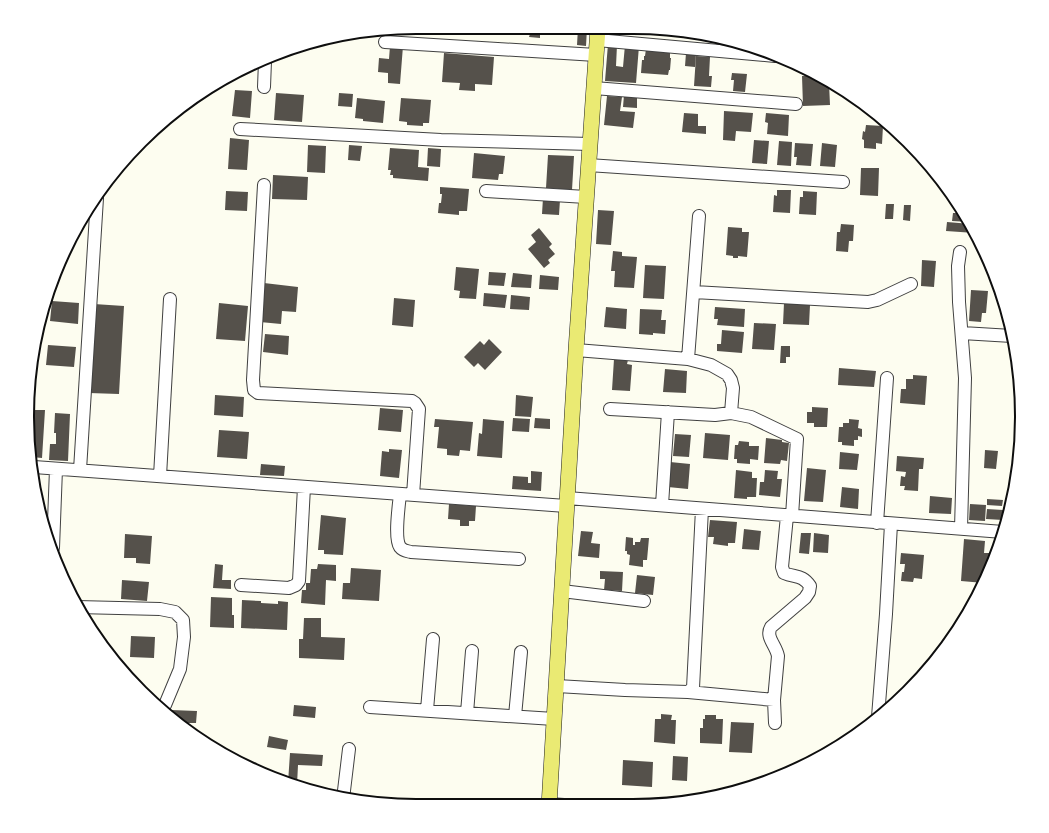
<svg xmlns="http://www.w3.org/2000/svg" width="1049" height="833" viewBox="0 0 1049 833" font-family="'IBM Plex Serif',serif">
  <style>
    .building { fill: #55514b }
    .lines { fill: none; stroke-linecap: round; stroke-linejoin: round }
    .minor-casing { stroke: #414141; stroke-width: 14 }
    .major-casing { stroke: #1f1f1f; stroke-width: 16 }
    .minor { stroke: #fff; stroke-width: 12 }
    .major { stroke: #eaea73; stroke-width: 15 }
    .rim { fill: none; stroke: #0e0e0e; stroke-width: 2 }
  </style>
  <rect width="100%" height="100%" fill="#fdfdf0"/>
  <!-- building -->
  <path class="building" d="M414,27h17l-1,5 -16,-1z
    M452,27h27v2h-3v3h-7v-2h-3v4l-14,-1z
    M499,27h11v2l-11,-1z
    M522,27h13v2h5v9l-11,-1 1,-3h-5v-3l-3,-1z
    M578,28h9l-1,18 -9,-1z
    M613,28h13v4l-13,-1z
    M608,44l9,1 -1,21 7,1 2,-22 14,1 -3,37 -31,-2z
    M390,46h13l-3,38 -12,-1v-10l-10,-1 1,-14 10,1z
    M646,49l24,3v6h1l-1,12h-1l-1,5 -27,-2 1,-13h2v-4h1z
    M444,53l50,4 -2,28 -17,-1v7l-16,-1 1,-7 -18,-1z
    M686,53l10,1 -1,13 -10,-1z
    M696,56l14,1 -1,19h3l-1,11 -17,-1z
    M732,73l15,1 -2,18 -12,-1 1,-11h-3z
    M818,75l14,8h-3l1,22 -27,1 -1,-30z
    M235,90l17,1 -2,27 -18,-2z
    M276,93l28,2 -2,27 -28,-2z
    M339,93l14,1 -1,13 -14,-1z
    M624,95l13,1v12l-14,-1z
    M607,96l15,1 -2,14 15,1 -2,16 -29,-3z
    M357,98l28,3 -2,22 -20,-2v-2l-8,-1z
    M401,98l30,2 -2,23h-6v3l-16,-1v-3l-8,-1z
    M724,111l29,2 -2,19 -15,-1 -1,10 -12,-1z
    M684,113l14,1v12h8v8l-24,-2z
    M766,113l23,2 -1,21 -21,-2 1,-11 -3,-1z
    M866,125l17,1 -1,18 -6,-1v6l-12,-1v-8l-2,-1 1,-8 2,1z
    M230,138l19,2 -2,30 -19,-1z
    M754,140l15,1 -2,23 -15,-1z
    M779,141l13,1 -1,24 -14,-1z
    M795,143l18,1 -2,22 -15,-1 1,-8h-3z
    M822,143l15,2 -2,22 -15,-1z
    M308,145l18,1 -1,27 -18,-1z
    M349,145l13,1 -2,15 -12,-1z
    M390,148l29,2 -1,17 11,1 -1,13 -35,-3v-3h-3l1,-5h-3z
    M428,148l13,1 -1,18 -13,-1z
    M474,153l31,3 -2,18h-4l-1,6 -26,-2z
    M548,155l26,1 -2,34 -26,-2z
    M861,168h18l-1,28 -18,-1z
    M273,175l35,2 -1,23 -35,-1z
    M440,187l29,2 -2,22h-8v4l-21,-2 1,-10h2l1,-9h-2z
    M777,190h14l-1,23 -17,-1 1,-17 3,1z
    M226,191l22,1 -1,19 -22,-1z
    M803,191l14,1 -1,23 -17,-1 1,-17h3z
    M543,198l17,2 -1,15 -17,-1z
    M886,204h8l-1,15h-8z
    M904,205h7l-1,16 -7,-1z
    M598,210l16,1 -3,34 -15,-1z
    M953,213h11l6,9 -18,-1z
    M947,222l24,2 4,9 -29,-2z
    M841,224l13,1 -1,16h-4l-1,11 -12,-1 1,-19h3z
    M728,227l14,1v4h7l-2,25 -9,-1v2h-5v-2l-7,-1z
    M539,228l13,16 -3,3 6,7 -7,6 2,3 -6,5 -16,-19 8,-7 -5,-7z
    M613,251l9,1v4l15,1 -3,31 -20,-1 1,-16h-4z
    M922,260l14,1 -2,26 -13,-1z
    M645,265l21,1 -2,33 -21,-1z
    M456,267l23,2 -3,30 -17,-1 1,-7 -6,-1z
    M489,272l17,1 -2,13 -16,-1z
    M513,273l19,2 -1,13 -20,-1z
    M540,275l19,2 -1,13 -19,-1z
    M264,283l34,4 -2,25 -14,-1 -1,13 -21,-2z
    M971,290l17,1 -2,22h-4l-1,9 -12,-1z
    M484,293l23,2 -2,13 -22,-2z
    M511,295l19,2 -1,13 -19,-1z
    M394,298l21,2 -2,27 -21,-2z
    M52,301l27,2 -1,21 -28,-3z
    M219,303l29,3 -3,35 -29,-2z
    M784,303l26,2 -1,20 -26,-1z
    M94,304l30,2 -5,88 -30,-1z
    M606,307l21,2 -1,20 -22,-2z
    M715,307l30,2 -1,18 -27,-2 1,-6h-4z
    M640,309l22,1 -1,10h5l-1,14 -12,-1v2l-14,-1z
    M754,323l22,1 -2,26 -22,-1z
    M722,330l22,2 -2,21 -25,-2v-7h4z
    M265,334l24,2 -1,19 -25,-3z
    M489,339l13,13 -17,18 -7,-7 -4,4 -10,-10 16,-16 4,4z
    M48,345l28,2 -2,20 -28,-2z
    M781,346h9v11h-4v6h-6z
    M614,359l14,1 -1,4 5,1 -2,26 -18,-1z
    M839,368l37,3 -2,16 -36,-2z
    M665,369l22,2 -1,22 -23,-1z
    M913,375l14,1 -2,29 -25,-2 1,-14h5v-10h7z
    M215,395l29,2 -1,20 -29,-2z
    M516,395l17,2 -2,20 -16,-1z
    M812,407l16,1 -1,19h-13v-4h-7v-11h5z
    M380,408l23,2 -2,22 -23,-2z
    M28,410h17l-3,48 -10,-1 -5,-41z
    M55,413l15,1 -2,47 -19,-1 1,-16h6v-11h-2z
    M513,418l17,1 -1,13 -17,-1z
    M535,418l15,1v10l-16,-1z
    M435,419l38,3 -3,29 -10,-1 -1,6 -12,-1v-6l-10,-1 2,-21h-5z
    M483,419l21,2 -2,37 -25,-2 2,-23 3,1z
    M849,419l10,1 -1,8 4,1v8l-4,-1v4h-4v6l-12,-1v-3h-4l1,-15h4v-4h6z
    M219,430l30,2 -2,27 -30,-2z
    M705,433l25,2 -2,25 -25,-2z
    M675,434l16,1 -2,22 -16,-1z
    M766,438l16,2v2l7,1 -2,18 -6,-1 -1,4 -16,-1z
    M739,441l10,1v4h10l-1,14 -8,-1v5l-13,-1v-4h-3l1,-14h3z
    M389,449l13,1 -3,28 -19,-2 2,-25 7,1z
    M985,450l13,1 -2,18 -12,-1z
    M840,452l19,2 -2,16 -18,-1z
    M897,456l27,2 -1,11h-4l-1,22 -14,-1 1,-4h-5l1,-10 4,1 1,-5 -10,-1z
    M670,462l20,2 -2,25 -20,-2z
    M261,464l24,2 -1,10 -24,-1z
    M807,468l19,2 -3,32 -19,-1z
    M736,470l16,2v6h5l-1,19h-9v2l-13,-1z
    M765,470l13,1 -1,8h5l-2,18 -21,-2 1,-13h4z
    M531,471l11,1 -1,19 -29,-2 1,-13 15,1v6h3z
    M842,487l17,2 -1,20 -18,-2z
    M930,496l22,2 -1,16 -22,-1z
    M987,499l16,1 -1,6 -15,-1z
    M449,504l27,2 -1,15h-6v5h-9v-6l-12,-1z
    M970,504l16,1 -1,16 -16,-1z
    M987,509l16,1v10l-17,-1z
    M321,515l25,3 -3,37 -19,-1v-4h-6z
    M710,520l27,2 -2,21h-7v3l-15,-2 1,-7h-6z
    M744,529l17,2 -2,19 -17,-1z
    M581,531l12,1 -2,11 9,1 -1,14 -21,-2z
    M801,533h10l-2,21 -10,-1z
    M814,533l15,2 -1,18 -15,-1z
    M125,534l27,2 -2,28 -14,-1v-5h-12z
    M626,537l7,1v7h2v-3h5l1,-4h8l-2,22h-4v7l-14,-2 1,-10 -3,-1v-3h-2z
    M964,539l21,2 -1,12h8l-1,12 -7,18 -23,-2z
    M901,553l23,2 -2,24 -8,-1 -1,4 -12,-1 1,-9h2l1,-8h-5z
    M215,564l8,1 -1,15h9v9l-18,-1z
    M318,564l18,1v16l-10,-1 -1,25 -24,-2 1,-13h4v-7h4l1,-14h6z
    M351,568l30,2 -2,31 -37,-2 1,-16h7z
    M600,571l23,1 -1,19 -18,-1 1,-11h-5z
    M637,575l18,2 -2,18 -18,-2z
    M122,580l27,2 -2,19 -26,-2z
    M211,597l21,1v17h2v13l-24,-1z
    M242,600l19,1v2l17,1v-3l10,1 -1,28 -46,-2z
    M81,613l5,1 -1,6z
    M304,618h17v19l24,1 -1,22 -45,-2v-19h4z
    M131,636l24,1 -1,21 -24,-1z
    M294,705l22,2 -1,11 -22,-2z
    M171,710l26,1 -1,12h-20l-5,-6z
    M661,714l11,1 -1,5h5l-1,24 -21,-2 1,-23h6z
    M705,715h11v4h7l-1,25 -22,-1v-15h3v-9h2z
    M731,722l23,1 -2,30 -23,-1z
    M269,736l19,4 -2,10 -19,-3z
    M290,753l33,2 -1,11 -24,-1 -1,20 -9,-2z
    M673,756l15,1 -1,24 -15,-1z
    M623,760l30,2 -1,25 -30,-2z
    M305,787l11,1v3l-11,-3z"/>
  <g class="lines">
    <!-- minor casing -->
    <g class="minor-casing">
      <path id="minor" d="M597,40l178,16
        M385,42l211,13
        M264,87l1,-26
        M594,88l202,16
        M240,129l201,11 149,4
        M588,165l255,17
        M264,185l-11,195 1,10 4,3 154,8 3,2 4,6 -6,86
        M486,191l100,6
        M960,252l-2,14 1,36 6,76 -4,151
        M694,292l174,10 9,-2 34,-16
        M962,333l50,3
        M576,350l112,9 23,6 16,9 4,6 2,8 -2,25
        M688,359l11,-143
        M610,409l105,6 16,-2 20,4 46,22 -5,77
        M34,467l532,39
        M80,470l17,-272
        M160,476l10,-177
        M400,494c-1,11 -6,44 0,53 3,4 7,4 11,5l108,7
        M567,498l436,34
        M662,505l6,-93
        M877,523l10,-145
        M53,548l3,-79
        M241,585l48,3 7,-3 3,-4 5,-94
        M562,591l82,10
        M77,607l83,2 15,3 8,8 1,17 -4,32 -15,36 -4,3
        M557,686l68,4 63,2 5,-4 9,-179
        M688,692l86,8
        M370,707l184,12
        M427,710l6,-71
        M467,713l5,-62
        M515,716l6,-64
        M878,717l8,-103 5,-90
        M775,723l-1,-23 4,-44c-2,-11 -13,-19 -7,-29l34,-29 4,-6 1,-6c-8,-12 -15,-8 -26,-13l-2,-6 5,-51
        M343,799l6,-50
        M549,804l15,1"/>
    </g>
    <!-- major casing -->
    <g class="major-casing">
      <path id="major" d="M549,806l27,-456 22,-322"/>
    </g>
    <!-- minor -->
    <use href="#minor" class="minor"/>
    <!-- major -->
    <use href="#major" class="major"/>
  </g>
  <!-- crop -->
  <path d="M0 0H1049V833H0ZM416 34H633A382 382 0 0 1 1015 416V417A382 382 0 0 1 633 799H416A382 382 0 0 1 34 417V416A382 382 0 0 1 416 34Z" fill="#fff" fill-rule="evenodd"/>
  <path class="rim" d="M416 34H633A382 382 0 0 1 1015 416V417A382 382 0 0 1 633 799H416A382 382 0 0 1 34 417V416A382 382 0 0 1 416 34Z"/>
</svg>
